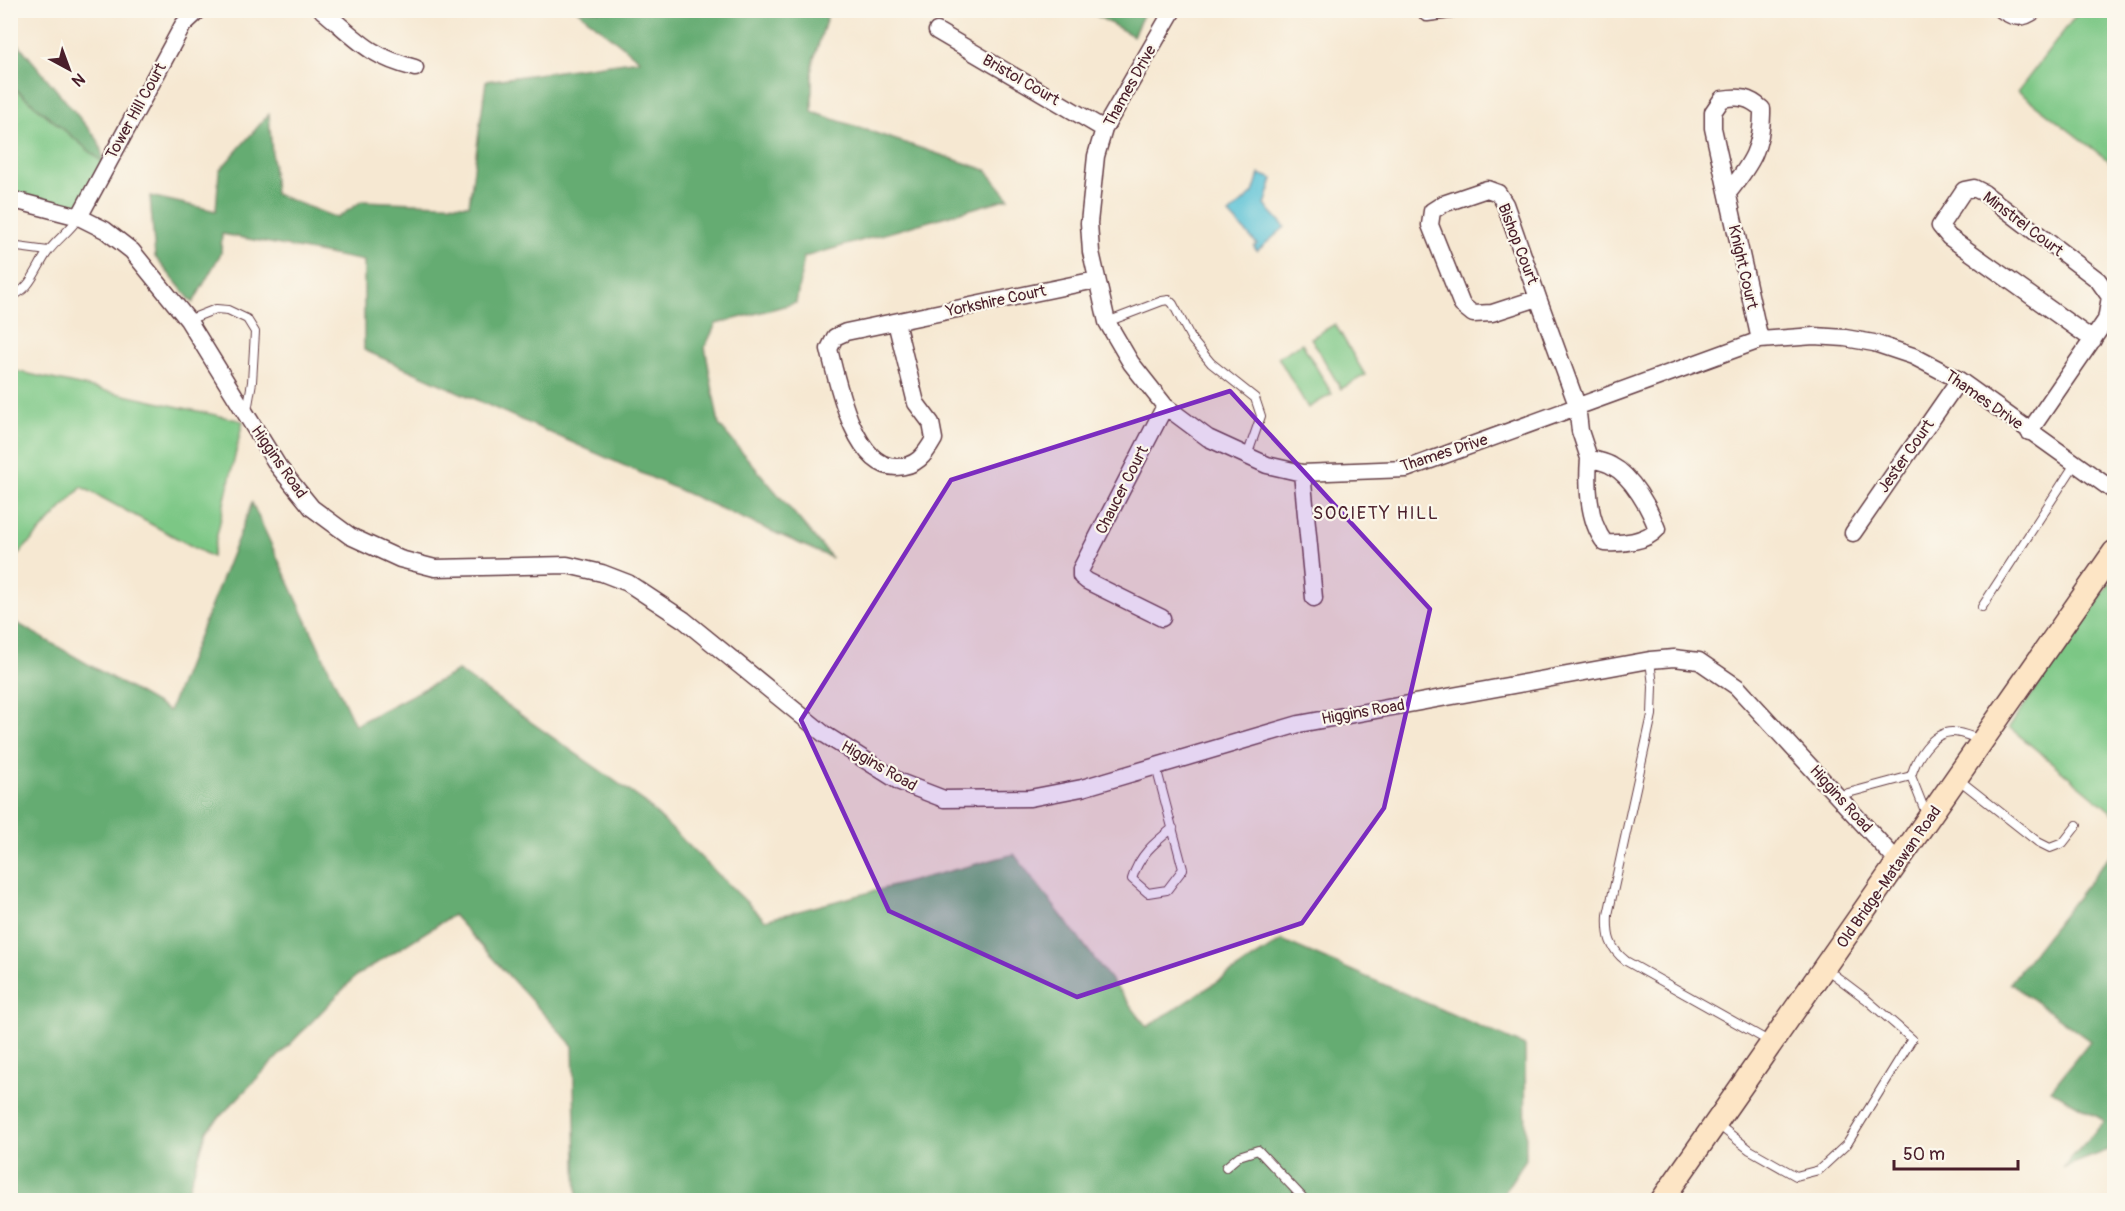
<svg xmlns="http://www.w3.org/2000/svg" width="2125" height="1211" viewBox="0 0 2125 1211" font-family="Pangolin,sans-serif">
  <style>
    .green { fill: #7cc785; stroke: #637358; stroke-width: 1.5 }
    .forest { fill: #65ac72; stroke: #58664e; stroke-width: 1.5 }
    .water { fill: #59c1d5; stroke: #527080; stroke-width: 1.5 }
    .lines { fill: none; stroke-linecap: round; stroke-linejoin: round }
    .lane-casing { stroke: #643d44; stroke-width: 10 }
    .street-casing { stroke: #643d44; stroke-width: 19 }
    .secondary-casing { stroke: #643d44; stroke-width: 25 }
    .lane { stroke: #fff; stroke-width: 8 }
    .street { stroke: #fff; stroke-width: 16 }
    .secondary { stroke: #fde5c5; stroke-width: 22 }
    .marked { fill: #7b2cbf; fill-opacity: 0.2; stroke: #7b2cbf; stroke-width: 4.5; stroke-linejoin: round }
    .labels { text-anchor: middle; dominant-baseline: central; stroke-width: 4.5; stroke-linejoin: round; paint-order: stroke }
    .street-label { font-size: 16px; fill: #4a1f2b; stroke: #fbf7ec }
    .neighbourhood-label { font-size: 18px; letter-spacing: 1.5px; fill: #4a1f2b; stroke: #fbf7ec }
  </style>
  <rect width="100%" height="100%" fill="#fbf7ec"/>
  <filter id="ink" filterUnits="userSpaceOnUse"><feTurbulence type="fractalNoise" baseFrequency=".0167" numOctaves="2"/><feDisplacementMap in="SourceGraphic" scale="12" xChannelSelector="R" yChannelSelector="G"/><feConvolveMatrix kernelMatrix="1 2 1 2 8 2 1 2 1" color-interpolation-filters="sRGB"/></filter>
  <filter id="wash" filterUnits="userSpaceOnUse"><feTurbulence type="fractalNoise" baseFrequency=".008" numOctaves="4" result="noise"/><feDisplacementMap in="SourceGraphic" scale="24" xChannelSelector="R" yChannelSelector="G"/><feGaussianBlur stdDeviation="1.35" result="paint"/><feColorMatrix in="noise" values="0 0 0 0 0 0 0 0 0 0 0 0 0 0 0 0 0 1.4 0 .05"/><feComposite in="paint" operator="in"/></filter>
  <g filter="url(#wash)">
    <rect width="100%" height="100%" fill="#f6e8d2"/>
    <!-- green -->
    <path class="green" d="M2080,10l34,1v154l-96,-74z
      M10,85l95,79 -26,49 -68,-13z
      M1335,324l30,51 -24,14 -30,-51z
      M1302,343l30,51 -24,14 -30,-51z
      M11,370l232,51 -31,136 -130,-70 -71,75z
      M2114,577v237l-105,-87z"/>
    <!-- forest -->
    <path class="forest" d="M829,11l-17,54v47l174,58 23,28 -205,59 -8,46 -80,21 -11,23 14,78 113,133 -468,-208v-89l-142,-27 -1,19 -28,50 -38,-46 -5,-61 66,15 3,-40 50,-57 6,80 62,24 25,-17 107,4 17,-124 154,-21 -62,-49z
      M1088,11h57l-12,25z
      M10,34l88,106 7,24 -94,-79z
      M252,503l103,222 103,-54 184,129 123,120 249,-66 133,173 135,-87 243,106 1,113 -27,41h-922l-4,-154 -120,-131 -97,61 -149,154 -22,70h-174l-1,-581 159,92z
      M2114,850v298l-52,20 43,-47 -54,-31 39,-49 -80,-58z"/>
    <!-- water -->
    <path class="water" d="M1259,174l14,5 -8,26 20,22 -28,24 -3,-4 3,-3 -28,-30 24,-21z"/>
  </g>
  <g filter="url(#ink)">
    <g class="lines">
      <!-- lane casing -->
      <g class="lane-casing">
        <path id="lane" d="M10,246l38,5
          M10,296c19,-3 27,-29 37,-43 9,-13 23,-22 32,-36
          M188,320l28,-11 12,1 19,9 8,13 -3,50 -5,29
          M1107,322l55,-21 7,-1 4,4 19,36 19,23 44,35 6,18 -14,40
          M1982,607l93,-143
          M1650,660l3,26 -1,29 -44,200c-1,20 1,33 18,46l146,82
          M1156,767l27,102 -16,21 -19,3 -16,-14c7,-24 22,-36 41,-51
          M1958,779l80,63 12,6 13,-5 14,-18
          M1837,796l74,-20
          M1927,816l-16,-40c5,-17 21,-44 41,-44 9,0 20,5 29,8
          M1716,1123l34,27 46,26 23,-6 28,-26 65,-105 -46,-40 -41,-31
          M1226,1167l13,-11 19,-6 47,50"/>
      </g>
      <!-- street casing -->
      <g class="street-casing">
        <path id="street" d="M322,10c36,30 46,46 93,58
          M1173,10l-69,119 -8,27 -7,67 2,29 16,70 24,41 34,43 43,32 59,27 35,8 104,-4 354,-129 54,-4 31,2 29,5 39,13 46,24 155,111
          M1425,10l2,3 23,-3
          M2002,10c12,9 22,9 33,0
          M937,31l167,98
          M1487,189l11,4 7,11 33,94 -46,15 -19,1 -11,-9 -32,-80 2,-14 11,-7z
          M1728,193c23,-29 35,-46 34,-84 -13,-12 -23,-13 -40,-10l-9,13v16l47,212
          M10,199l69,18 26,13 27,21 56,69 90,146 34,42 38,28 50,23 35,9 132,-3 35,8 26,10 56,37 140,114 76,48 44,17 86,-1 52,-10 217,-64 351,-64 24,-2 25,3 38,26 162,176
          M79,217l104,-192 16,-15
          M1538,298l39,107 3,26 9,27
          M896,322l20,81 15,20 3,16c-9,16 -18,28 -38,28 -42,0 -59,-86 -67,-118l6,-12 11,-5 250,-52
          M2029,432l77,-112 4,-23 -12,-17 -114,-87 -10,-5 -10,2 -24,36 9,11 144,103
          M1589,458c8,3 17,4 23,8 20,10 38,43 45,63 -11,13 -36,15 -52,14 -17,-22 -18,-58 -16,-85z
          M1302,473l12,125
          M1853,533l106,-153
          M1162,618l-75,-37 -6,-5v-7l84,-163"/>
      </g>
      <!-- secondary casing -->
      <g class="secondary-casing">
        <path id="secondary" d="M1662,1200l452,-648"/>
      </g>
      <!-- lane -->
      <use href="#lane" class="lane"/>
      <!-- street -->
      <use href="#street" class="street"/>
      <!-- secondary -->
      <use href="#secondary" class="secondary"/>
    </g>
  </g>
  <!-- marked area -->
  <path class="marked" d="M1230,391l200,218 -46,199 -82,115 -225,74 -188,-86 -88,-191 150,-240z"/>
  <g class="labels">
    <!-- street labels -->
    <g class="street-label">
      <text transform="translate(1021 80) rotate(30)">Bristol Court</text>
      <text transform="translate(1130 86) rotate(-61)">Thames Drive</text>
      <text transform="translate(136 111) rotate(-61)">Tower Hill Court</text>
      <text transform="translate(2023 224) rotate(37)">Minstrel Court</text>
      <text transform="translate(1518 244) rotate(69)">Bishop Court</text>
      <text transform="translate(1743 267) rotate(77)">Knight Court</text>
      <text transform="translate(996 301) rotate(-12)">Yorkshire Court</text>
      <text transform="translate(1984 400) rotate(35)">Thames Drive</text>
      <text transform="translate(1444 453) rotate(-18)">Thames Drive</text>
      <text transform="translate(1906 456) rotate(-55)">Jester Court</text>
      <text transform="translate(279 462) rotate(55)">Higgins Road</text>
      <text transform="translate(1122 490) rotate(-63)">Chaucer Court</text>
      <text transform="translate(1363 712) rotate(-10)">Higgins Road</text>
      <text transform="translate(879 766) rotate(30)">Higgins Road</text>
      <text transform="translate(1841 799) rotate(48)">Higgins Road</text>
      <text transform="translate(1889 877) rotate(-55)">Old Bridge-Matawan Road</text>
    </g>
    <!-- neighbourhood labels -->
    <g class="neighbourhood-label">
      <text x="1376" y="513">SOCIETY HILL</text>
    </g>
  </g>
  <!-- margin -->
  <rect width="2125" height="1211" fill="none" stroke="#fbf7ec" stroke-width="36"/>
  <!-- north arrow -->
  <g transform="translate(69 69) rotate(139)" stroke="#fbf7ec" stroke-width="4.5" paint-order="stroke">
  <path d="M0-4.5L10 22L0 15L-10 22Z" fill="#4a1f2b"/>
  <text y="-9" font-size="16" font-weight="bold" text-anchor="middle" fill="#4a1f2b">N</text>
  </g>
  <!-- scale -->
  <path d="M1894 1160v9h124v-9" fill="none" stroke="#4a1f2b" stroke-width="3"/>
  <text x="1903" y="1160" font-size="18" fill="#4a1f2b" stroke="#fbf7ec" stroke-width="4.5" paint-order="stroke">50 m</text>
</svg>
